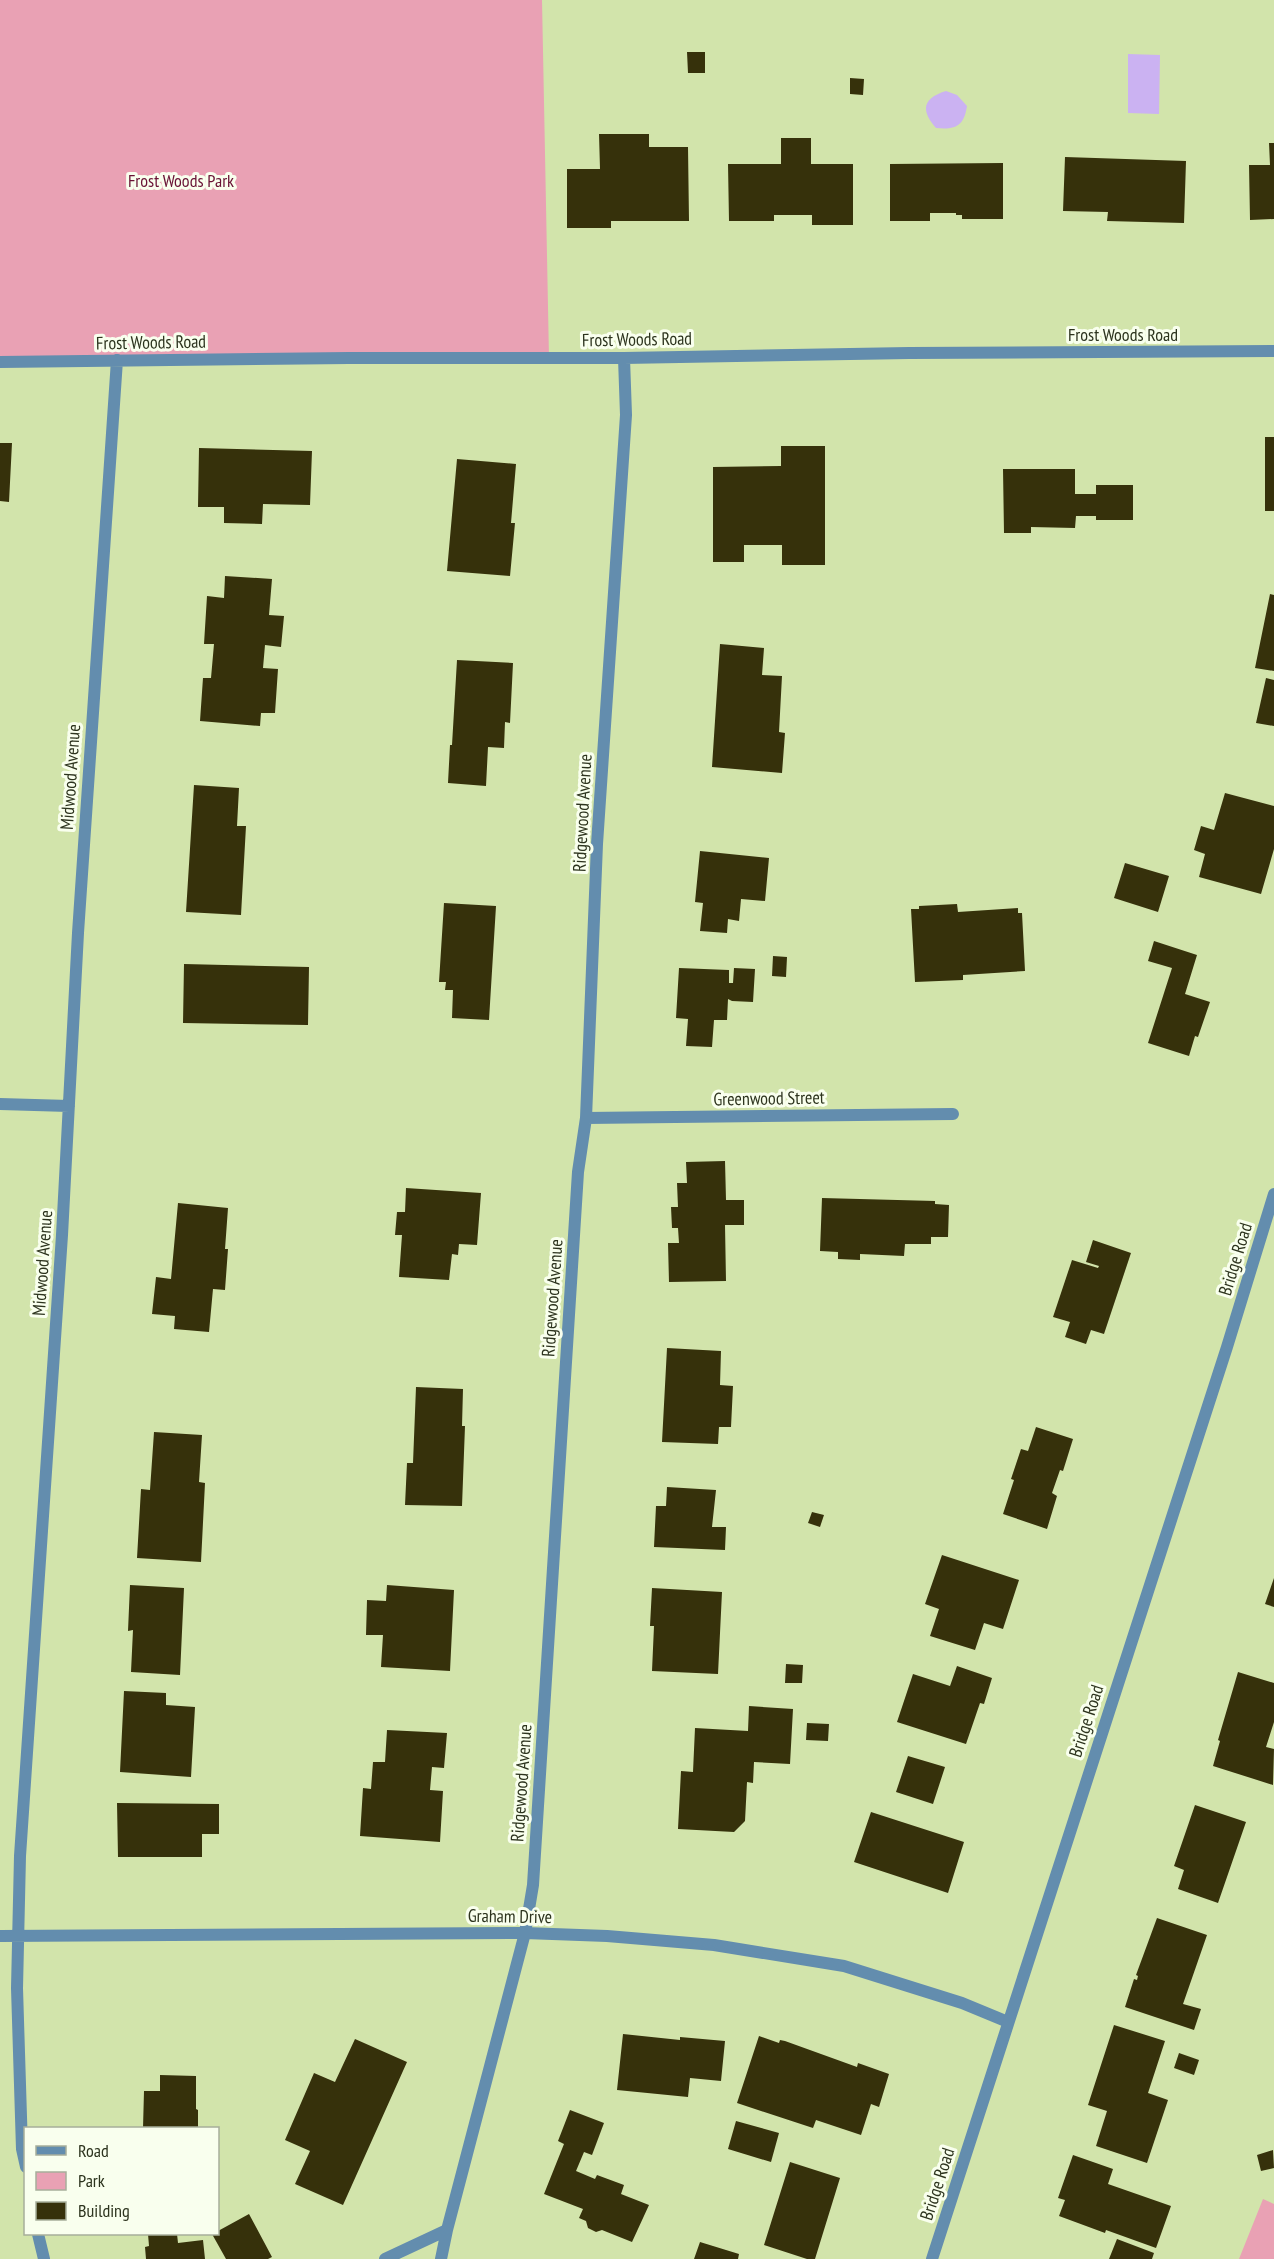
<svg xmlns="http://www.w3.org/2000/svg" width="1274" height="2259" viewBox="0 0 1274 2259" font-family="'PT Sans Narrow',sans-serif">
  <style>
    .green { fill: #e9a1b4 }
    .water { fill: #cbb2f2 }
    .building { fill: #36310b }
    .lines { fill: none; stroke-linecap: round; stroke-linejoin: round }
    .minor { stroke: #638dae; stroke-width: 12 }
    .tertiary { stroke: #638dae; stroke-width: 12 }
    .labels { text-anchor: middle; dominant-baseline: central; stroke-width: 6; stroke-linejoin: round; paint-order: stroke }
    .park-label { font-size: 18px; fill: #691235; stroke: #f9ffee }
    .street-label { font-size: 18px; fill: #2d341e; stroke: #f9ffee }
  </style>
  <rect width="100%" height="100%" fill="#d2e4ab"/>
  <!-- green -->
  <path class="green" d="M0,0h542l7,358 -549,4z
    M1263,2199l11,5v55h-35z"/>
  <!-- water -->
  <path class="water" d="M1128,54l32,1 -1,59 -31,-1z
    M946,91l11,4 10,11c-3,20 -11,24 -31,22 -16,-18 -13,-30 10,-37z"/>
  <!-- building -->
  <path class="building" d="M687,52h18v21h-17z
    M850,78l14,1 -1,16 -13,-1z
    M599,134h50v13h39l1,74h-78v7h-44v-59h33z
    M781,138h30v26h42v61h-41v-10h-38v6h-45l-1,-57h53z
    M1269,143h5v76l-24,1 -1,-55h21z
    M1065,157l121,4 -2,62 -77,-2 1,-9 -45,-1z
    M1003,163v56h-41v-4h-6v-2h-26v8h-40v-57z
    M1265,437h9v74h-9z
    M0,443h12l-3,59 -9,-1z
    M781,446h44v119h-43v-20h-38v17h-31v-95l68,-1z
    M199,448l113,3 -2,54 -47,-1 -1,20 -38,-1v-16h-26z
    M457,459l59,5 -5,59h4l-5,53 -63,-5z
    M1003,469h72v25h21v-9h37v35h-37v-4h-20l-1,12 -44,-1v6h-27z
    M225,576l47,3 -3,36 15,1 -3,31 -16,-2 -2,23 15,1 -3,44h-14l-1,13 -60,-5 3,-43h8l3,-34h-10l3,-48 17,2z
    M1270,594l4,1v76l-19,-3z
    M720,644l44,4 -2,27 20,1 -3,56 6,1 -3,40 -70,-6z
    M457,660l56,3 -3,60 -5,-1 -1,26 -16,-1 -2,39 -38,-3 2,-38h2z
    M1266,678l8,2v46l-18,-3z
    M194,785l45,3 -2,38h9l-5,89 -55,-3z
    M1225,793l49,13v43l-13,45 -62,-17 6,-23 -11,-4 7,-24 13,4z
    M700,851l69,7 -4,43 -24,-2 -2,22 -11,-2 -1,14 -27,-2 3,-28 -8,-1z
    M1125,863l44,13 -11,36 -44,-14z
    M444,903l52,3 -7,114 -37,-2 1,-28h-8l1,-8h-7z
    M957,904l1,8 60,-4v5h4l3,58 -62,4v5l-48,2 -4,-73h8v-3z
    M1154,941l43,14 -12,39 25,8 -12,35 -3,-1 -6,20 -41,-13 24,-75 -24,-7z
    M773,956l14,1 -1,20 -14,-1z
    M184,964l125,3 -1,58 -125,-2z
    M679,968l50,2v13h4l1,-15 21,1 -2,33 -21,-1 -4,-2 -1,21h-13l-2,27 -26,-1 2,-27 -12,-1z
    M725,1161l1,39h18v25h-19l1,56 -57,1 -1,-39h11l-1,-15h-6l-1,-21h7l-1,-24h10l-1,-21z
    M406,1188l75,5 -4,52 -18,-1 -1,11 -6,-1 -3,26 -50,-3 3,-42h-7l2,-23h8z
    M822,1198l113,3v3l14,1 -1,32h-17v7h-26l-1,12 -44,-2v6l-22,-1v-7l-18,-1z
    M178,1203l50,5 -3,41h3l-3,41 -12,-1 -4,43 -35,-3 1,-13 -23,-2 4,-37 15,2z
    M1093,1240l38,13 -27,81 -13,-4 -5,14 -21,-7 5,-15 -17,-5 19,-57 26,8 1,-2 -13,-4z
    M667,1348l54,3 -1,34 13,1 -2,41h-12l-1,17 -56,-2z
    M416,1387l47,2 -1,37h3l-3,80 -57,-1 2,-42h6z
    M1036,1427l37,12 -10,32 -3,-1 -8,23 5,3 -10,33 -44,-15 11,-34 -3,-1 10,-30 7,2z
    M154,1432l48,3 -3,47 6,1 -4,79 -64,-4 4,-69 9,1z
    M667,1487l49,3 -4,37h14l-1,23 -71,-3 2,-41h10z
    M812,1512l12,3 -4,12 -12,-4z
    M942,1555l77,25 -16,49 -19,-6 -9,27 -45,-14 9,-27 -14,-5z
    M1274,1578v29l-9,-3z
    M130,1585l54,3 -4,87 -49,-3 2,-42 -5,1z
    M387,1585l67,5 -4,81 -69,-4 2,-32h-17l1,-35 19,1z
    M652,1588l70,4 -4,82 -66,-3 2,-45h-4z
    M786,1664l17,1 -1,18h-17z
    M957,1666l35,12 -8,26 -4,-1 -14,41 -69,-22 16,-48 37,12z
    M1238,1672l36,11v39l-8,25 8,2 -1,36 -60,-19 7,-25 -2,-1z
    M124,1691l42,2v12l29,2 -4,70 -71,-5z
    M749,1706l44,3 -3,55 -36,-2 -1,21 -6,-1 -2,39 -11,11 -56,-3 3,-58 12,1 2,-44 53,3z
    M807,1723l22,1 -1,17 -22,-1z
    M387,1730l60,3 -3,35 -12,-1 -2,23 13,1 -3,51 -80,-6 3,-48 8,1 2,-27h12z
    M908,1756l37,11 -12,37 -37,-12z
    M117,1803l102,1v30h-17v23h-84z
    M1195,1805l51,17 -28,81 -40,-14 6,-19 -10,-4z
    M871,1812l93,30 -16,51 -94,-31z
    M1157,1918l50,17 -24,69 18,5 -7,21 -69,-23 9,-28 3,1 1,-4 -2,-1z
    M1114,2025l51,16 -17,52 20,7 -21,63 -51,-17 11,-35 -19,-6z
    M623,2034l57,6v-3l45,4 -4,40 -31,-3 -2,19 -71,-7z
    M759,2036l20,7 1,-3 5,1 72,26 1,-4 31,11 -10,33 -8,-3 -10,31 -45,-15 -3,8 -76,-25z
    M355,2039l52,23 -64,143 -48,-21 15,-33 -25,-11 29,-67 21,9z
    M1179,2053l20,7 -5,15 -20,-7z
    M160,2075l36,1v33l2,1v18h-55l1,-37h16z
    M570,2110l34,13 -12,32 -8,-3 -8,19 19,8 2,-4 27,10 -3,9 28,11 -17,37 -30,-12 -6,2 -8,-4 -2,-7 -7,-3 4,-9 -39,-15 20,-50 -6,-3z
    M736,2121l43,12 -8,29 -43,-13z
    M1273,2150l1,18 -13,3 -4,-16z
    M1073,2155l40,14 -5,15 63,22 -15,42 -50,-18 -1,3 -46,-17 6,-16 -7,-2z
    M790,2162l50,16 -25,81h-8l-43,-14z
    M249,2214l23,43 -4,2h-42l-14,-25h6v-3z
    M148,2234h29l1,9 25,-3 2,19h-59l-1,-12 4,-1z
    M1117,2239l37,14 -2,6h-43z
    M700,2242l39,12 -1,5h-44z"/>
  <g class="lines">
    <!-- minor -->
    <path class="minor" d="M0,362l349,-4h275l285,-5 365,-2
      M0,1104l69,2
      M586,1118l367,-4
      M0,1936l525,-3 82,3 107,9 130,21 118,37 46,19
      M26,2167l-4,-18 -5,-161 3,-132 42,-621 16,-302 39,-573
      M38,2234l6,25
      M385,2259l62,-29 78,-297 8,-48 45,-713 8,-54 11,-274 29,-429 -2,-57
      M441,2259l6,-29"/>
    <!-- tertiary -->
    <path class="tertiary" d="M932,2259l295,-912 47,-153"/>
  </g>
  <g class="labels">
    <!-- park labels -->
    <g class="park-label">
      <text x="181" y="180">Frost Woods Park</text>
    </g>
    <!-- street labels -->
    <g class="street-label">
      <text x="1123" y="334">Frost Woods Road</text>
      <text transform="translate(637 339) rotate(-1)">Frost Woods Road</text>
      <text transform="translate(151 342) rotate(-1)">Frost Woods Road</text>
      <text transform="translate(70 777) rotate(-86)">Midwood Avenue</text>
      <text transform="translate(582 813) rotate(-87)">Ridgewood Avenue</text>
      <text transform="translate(769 1098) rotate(-1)">Greenwood Street</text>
      <text transform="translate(1235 1259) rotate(-73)">Bridge Road</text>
      <text transform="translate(42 1263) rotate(-86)">Midwood Avenue</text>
      <text transform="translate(552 1298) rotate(-86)">Ridgewood Avenue</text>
      <text transform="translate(1086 1721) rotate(-72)">Bridge Road</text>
      <text transform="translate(521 1783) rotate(-86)">Ridgewood Avenue</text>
      <text transform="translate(510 1916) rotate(1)">Graham Drive</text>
      <text transform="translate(937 2184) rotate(-72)">Bridge Road</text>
    </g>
  </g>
  <!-- legend -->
  <rect x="24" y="2127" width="195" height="108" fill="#f9ffee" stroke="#a7ae9b" stroke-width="1.5"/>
  <rect x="36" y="2146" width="30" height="9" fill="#638dae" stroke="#a7ae9b" stroke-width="1.5"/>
  <text x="78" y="2157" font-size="18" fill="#2d341e">Road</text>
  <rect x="36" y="2172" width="30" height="18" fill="#e9a1b4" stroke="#a7ae9b" stroke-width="1.5"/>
  <text x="78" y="2187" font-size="18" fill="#2d341e">Park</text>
  <rect x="36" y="2202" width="30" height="18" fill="#36310b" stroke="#a7ae9b" stroke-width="1.5"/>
  <text x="78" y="2217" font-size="18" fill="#2d341e">Building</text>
</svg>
